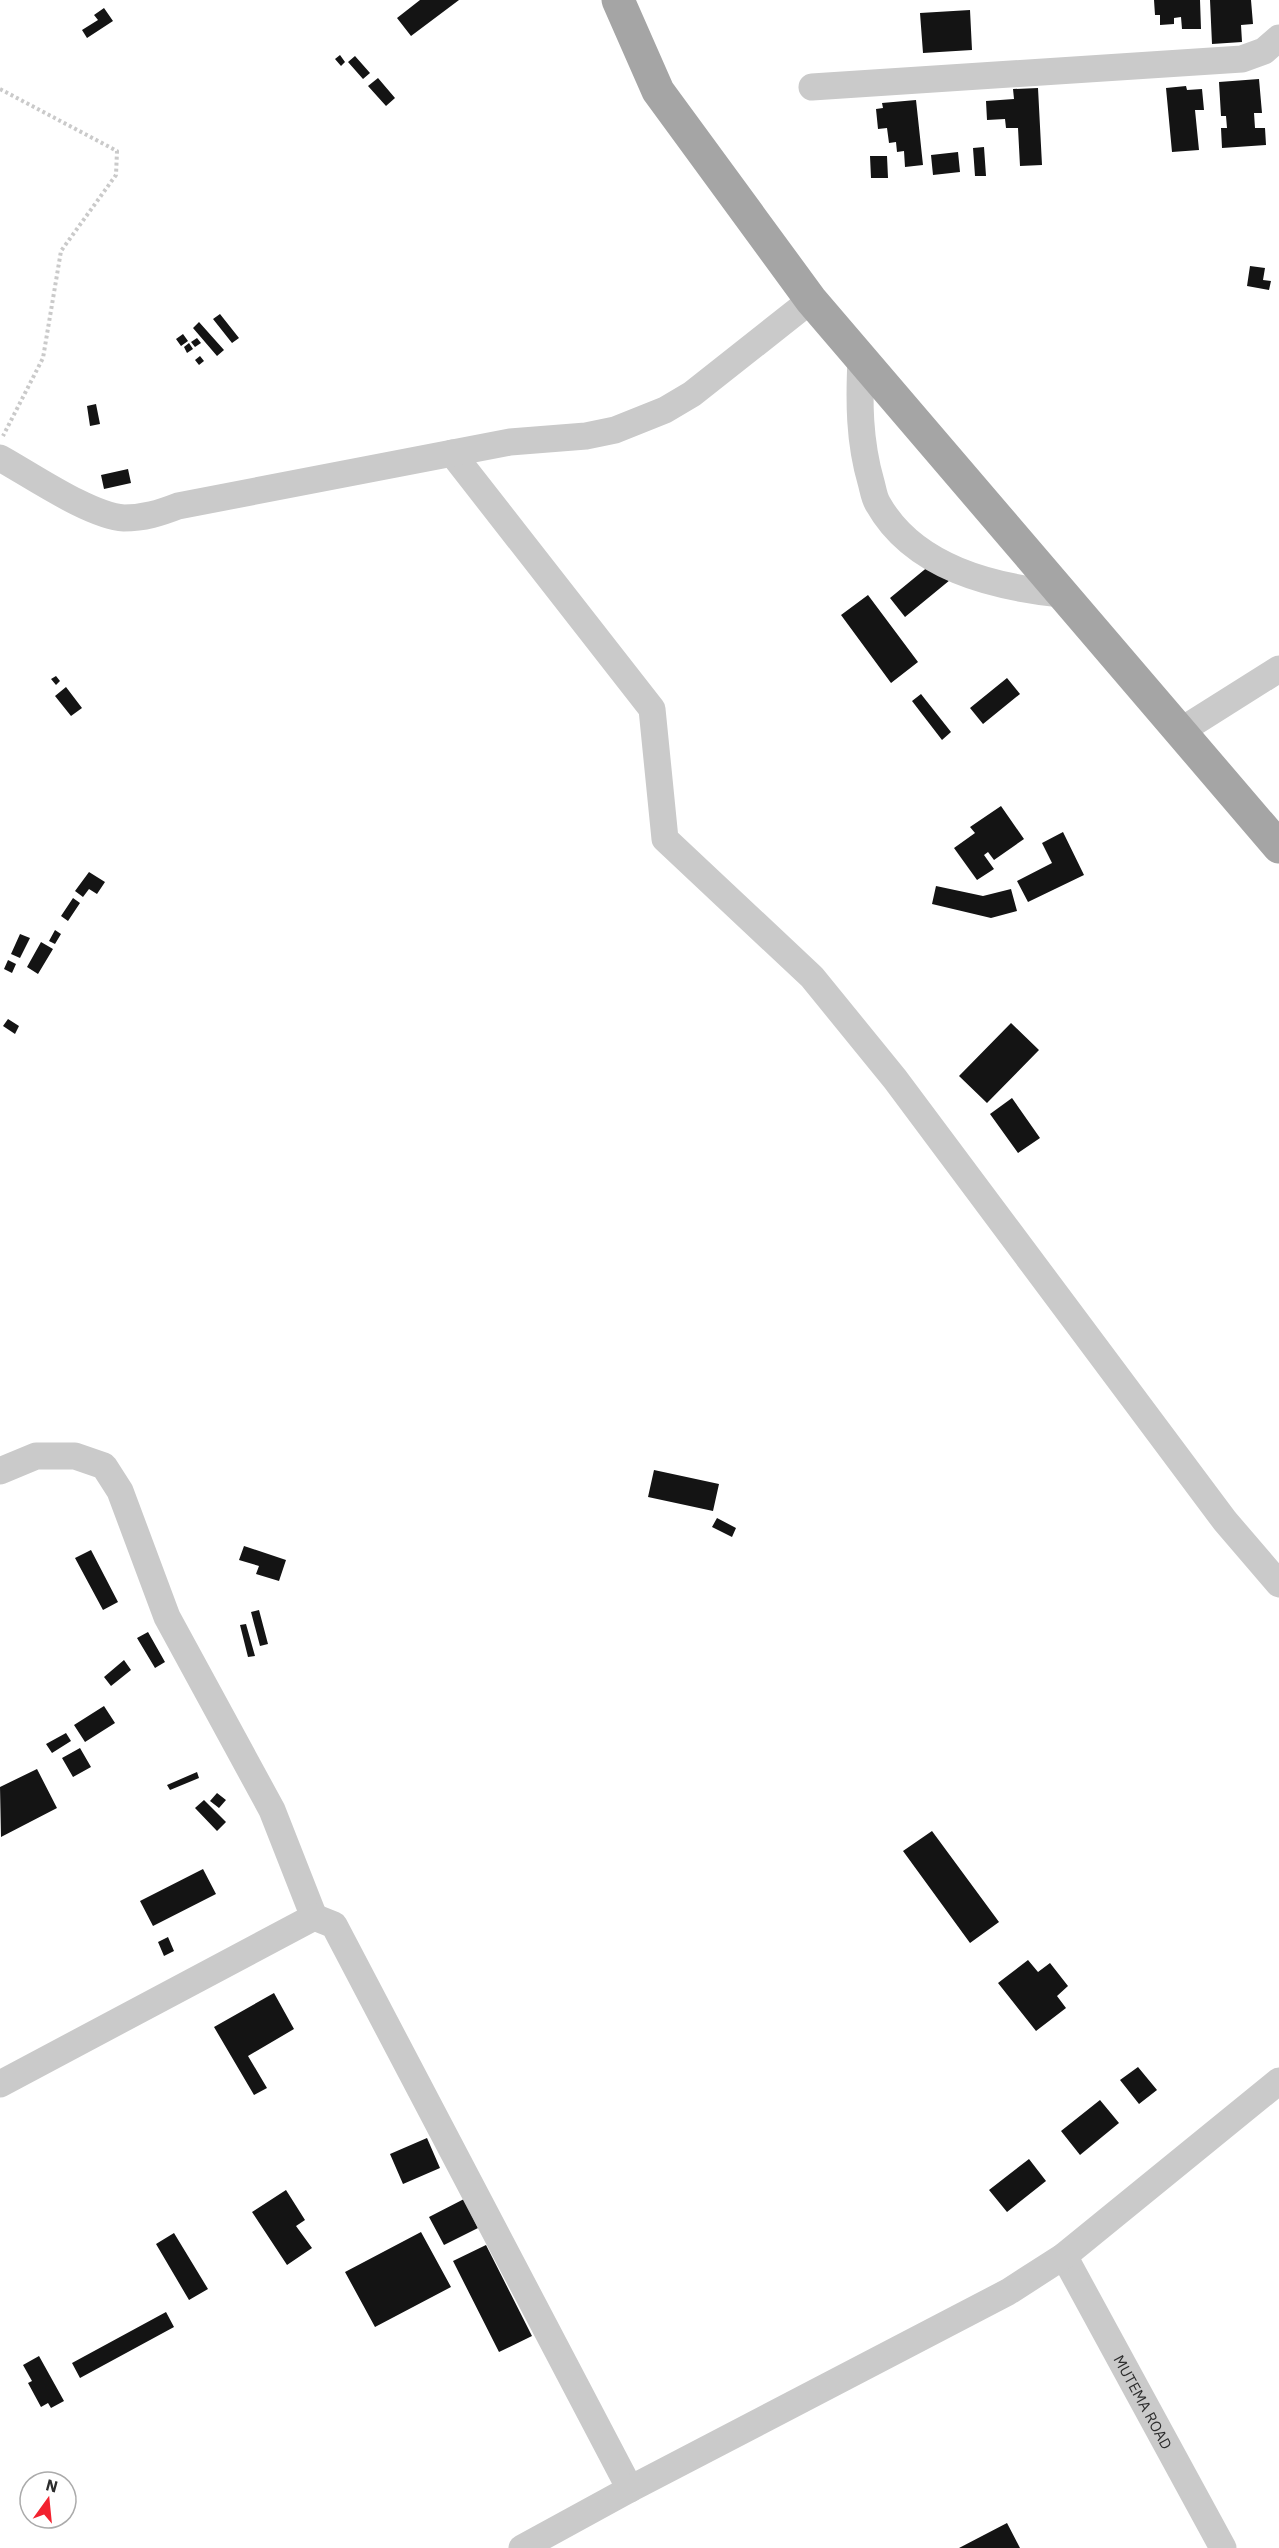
<svg xmlns="http://www.w3.org/2000/svg" width="1279" height="2548" viewBox="0 0 1279 2548" font-family="'IBM Plex Sans',sans-serif">
  <style>
    .building { fill: #141414 }
    .lines { fill: none; stroke-linecap: round; stroke-linejoin: round }
    .path { stroke: #cacaca; stroke-width: 4; stroke-dasharray: 3 3; stroke-linecap: butt }
    .minor { stroke: #cacaca; stroke-width: 27 }
    .major { stroke: #a5a5a5; stroke-width: 33 }
    .labels { text-anchor: middle; dominant-baseline: central; stroke-width: 6; stroke-linejoin: round; paint-order: stroke }
    .street-label { font-size: 15px; fill: #2d2d2d; stroke: #fff }
  </style>
  <rect width="100%" height="100%" fill="#fff"/>
  <!-- building -->
  <path class="building" d="M420,0h39l-48,36 -14,-18z
    M1154,0h46l1,29h-19l-1,-12 -7,1v6l-14,1v-10h-5z
    M1210,0h41l2,24 -12,1 1,17 -30,2z
    M104,8l9,13 -26,17 -5,-8 16,-10 -4,-5z
    M970,10l2,40 -49,3 -3,-40z
    M340,55l5,7 -4,4 -6,-7z
    M355,56l15,17 -7,6 -15,-17z
    M378,78l17,20 -9,8 -18,-20z
    M1259,79l3,34h-8l1,15h10l1,17 -44,3 -1,-20h6l-1,-12h-5l-2,-34z
    M1186,86l1,4 15,-1 2,21h-9l4,40 -27,2 -6,-64z
    M1038,88l4,77 -22,1 -2,-38h-12l-1,-9 -18,1 -1,-19 28,-2 -1,-10z
    M916,100l7,65 -18,2 -1,-16 -7,1 -1,-10 -7,1 -2,-15 -9,1 -2,-20 7,-1 -1,-5z
    M984,147l2,29h-11l-2,-28z
    M958,152l2,20 -27,3 -2,-20z
    M870,156h17l1,22h-17z
    M1250,266l15,2 -2,12 8,1 -2,9 -22,-4z
    M220,314l19,24 -7,5 -19,-24z
    M199,322l25,28 -7,6 -24,-28z
    M183,334l5,7 -7,5 -5,-7z
    M197,338l4,5 -6,4 -4,-5z
    M189,343l4,6 -6,4 -3,-6z
    M200,356l4,5 -5,4 -4,-5z
    M96,404l4,20 -10,2 -3,-20z
    M128,469l3,14 -27,6 -3,-14z
    M935,561l15,19 -45,37 -15,-19z
    M868,595l50,67 -27,21 -50,-68z
    M56,676l4,5 -4,4 -5,-6z
    M1007,678l13,16 -37,30 -13,-16z
    M66,687l16,21 -11,8 -16,-20z
    M921,694l30,38 -9,8 -30,-39z
    M1001,806l23,33 -30,21 -6,-8 -4,3 10,14 -17,11 -23,-32 21,-15 -5,-6z
    M1063,832l21,43 -56,27 -11,-21 35,-18 -10,-20z
    M89,872l16,10 -8,12 -8,-5 -6,8 -8,-6z
    M936,886l47,10 28,-7 6,22 -26,7 -59,-14z
    M73,898l7,5 -12,18 -7,-5z
    M55,930l6,4 -6,10 -6,-3z
    M20,934l10,4 -10,20 -9,-4z
    M41,942l12,7 -15,25 -11,-7z
    M8,960l8,4 -4,9 -8,-4z
    M8,1019l11,7 -4,8 -12,-8z
    M1011,1023l28,27 -52,53 -28,-27z
    M1012,1098l28,40 -22,15 -28,-39z
    M654,1470l65,14 -6,27 -65,-14z
    M717,1518l19,10 -4,9 -20,-10z
    M244,1546l42,14 -7,21 -23,-7 3,-8 -20,-6z
    M91,1550l27,52 -15,8 -28,-52z
    M259,1610l9,34 -8,2 -9,-34z
    M246,1624l9,32 -7,1 -8,-32z
    M148,1632l17,30 -10,6 -18,-30z
    M124,1660l7,10 -20,16 -7,-9z
    M104,1706l11,17 -30,19 -11,-17z
    M66,1733l5,8 -19,12 -6,-9z
    M80,1748l11,19 -18,10 -11,-19z
    M37,1769l20,39 -56,29 -1,-50z
    M197,1772l2,6 -29,12 -3,-5z
    M217,1793l9,7 -7,8 -9,-7z
    M204,1800l22,22 -9,9 -22,-23z
    M932,1831l67,91 -29,21 -67,-92z
    M203,1869l13,25 -63,32 -13,-25z
    M168,1937l6,14 -10,5 -6,-14z
    M1028,1960l10,12 12,-9 18,23 -11,10 9,12 -30,23 -38,-48z
    M274,1993l20,36 -46,27 19,32 -13,7 -40,-68z
    M1138,2067l19,23 -18,14 -19,-24z
    M1100,2100l19,23 -39,32 -19,-24z
    M427,2138l13,30 -37,16 -13,-30z
    M1029,2159l17,22 -39,31 -18,-22z
    M286,2190l19,30 -9,6 16,22 -25,17 -35,-53z
    M464,2199l14,29 -34,17 -15,-28z
    M421,2232l30,55 -76,40 -30,-55z
    M174,2233l34,56 -19,11 -33,-56z
    M486,2245l46,91 -33,16 -46,-91z
    M166,2312l8,15 -94,51 -8,-15z
    M39,2356l25,45 -13,7 -3,-5 -7,4 -13,-24 4,-2 -9,-16z
    M1007,2523l13,25h-61z"/>
  <g class="lines">
    <!-- path -->
    <path class="path" d="M0,89l117,62 -1,24 -55,76 -18,107 -40,78"/>
    <!-- minor -->
    <g class="minor">
      <path d="M812,87l430,-28 22,-8 15,-13"/>
      <path d="M861,359c-2,42 -2,82 10,123 2,7 3,16 7,22 36,64 115,83 183,90"/>
      <path d="M452,453l200,256 13,130 147,138 83,102 330,442 54,63"/>
      <path d="M0,458c31,17 90,58 124,60 20,0 36,-5 54,-12l332,-64 76,-6 29,-6 50,-20 27,-16 119,-94"/>
      <path d="M1179,732l100,-63"/>
      <path d="M0,1471l36,-15h39l29,10 16,25 47,126 105,193 42,107"/>
      <path d="M0,2084l314,-167 20,8 296,564"/>
      <path id="s1" d="M1064,2256l159,292"/>
      <path d="M522,2548l108,-59 378,-197 56,-36 215,-175"/>
    </g>
    <!-- major -->
    <path class="major" d="M618,0l40,91 153,209 468,547"/>
  </g>
  <g class="labels">
    <!-- street labels -->
    <g class="street-label">
      <text stroke="none"><textPath href="#s1" startOffset="166">MUTEMA ROAD</textPath></text>
    </g>
  </g>
  <!-- north arrow -->
  <g transform="translate(48 2500) rotate(15)"><circle r="28" fill="#ffffff" stroke="#ababab" stroke-width="1.5"/>
  <path d="M0-4.5L10 22L0 15L-10 22Z" fill="#f2222f"/>
  <text y="-9" font-size="16" font-weight="bold" text-anchor="middle" fill="#2d2d2d">N</text>
  </g>
</svg>
